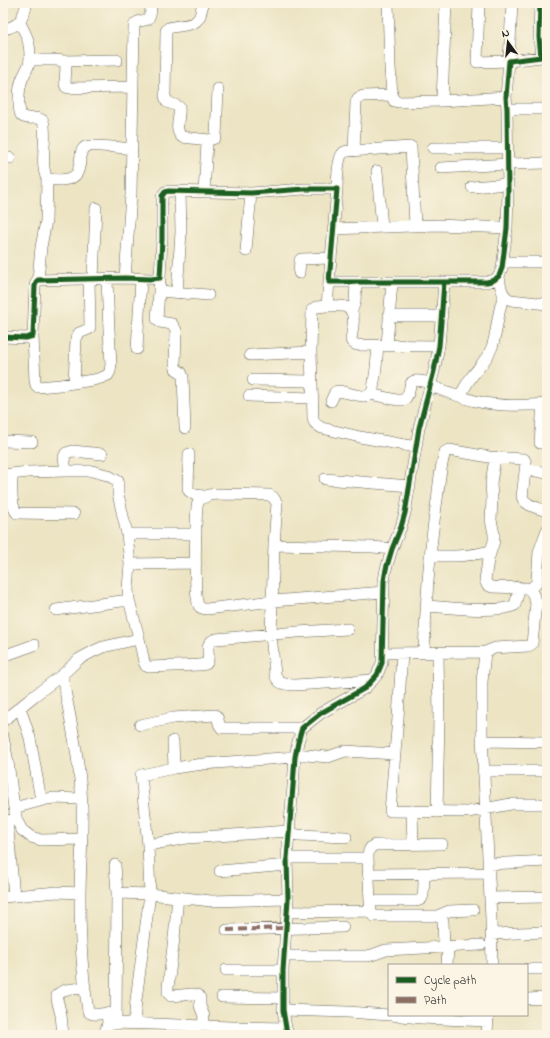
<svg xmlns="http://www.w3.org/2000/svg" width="550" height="1038" viewBox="0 0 550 1038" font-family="'Indie Flower',sans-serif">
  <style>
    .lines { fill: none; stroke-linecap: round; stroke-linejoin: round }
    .minor-casing { stroke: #656256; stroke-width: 12 }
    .minor { stroke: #fff; stroke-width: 11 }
    .quiet { stroke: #8d6e63; stroke-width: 4; stroke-dasharray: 8 4; stroke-linecap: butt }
    .cycleway-casing { stroke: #fcf5e5; stroke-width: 8 }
    .cycleway { stroke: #1b5e20; stroke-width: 5 }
  </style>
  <rect width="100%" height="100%" fill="#fcf5e5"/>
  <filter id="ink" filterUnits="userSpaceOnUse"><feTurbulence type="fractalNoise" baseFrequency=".025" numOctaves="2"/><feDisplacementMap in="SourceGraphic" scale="8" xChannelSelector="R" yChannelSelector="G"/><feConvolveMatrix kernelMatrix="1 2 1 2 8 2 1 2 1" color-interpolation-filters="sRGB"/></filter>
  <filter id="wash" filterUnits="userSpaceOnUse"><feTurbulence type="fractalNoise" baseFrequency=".012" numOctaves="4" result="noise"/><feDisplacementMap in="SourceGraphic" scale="16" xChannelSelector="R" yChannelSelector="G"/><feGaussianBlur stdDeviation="0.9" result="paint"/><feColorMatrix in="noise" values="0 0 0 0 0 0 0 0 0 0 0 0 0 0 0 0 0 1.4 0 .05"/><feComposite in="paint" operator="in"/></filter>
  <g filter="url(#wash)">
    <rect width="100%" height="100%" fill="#ece4c3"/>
  </g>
  <g filter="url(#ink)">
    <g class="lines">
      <!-- minor casing -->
      <g class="minor-casing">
        <path id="minor" d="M202,3c0,26 -15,20 -34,25l-2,3 -1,65 2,6 8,3 4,2c2,10 -6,22 3,30l27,3
          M388,3l2,64 2,28 2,6 4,1 44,-1 64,-4
          M479,3l-2,59 32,-1 3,-58
          M20,23c7,13 10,19 10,34 0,12 -7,16 -9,26 -2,6 -4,29 1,33 6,5 15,-1 21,5 5,16 -4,41 4,58 8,1 25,3 30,-6 3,-5 3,-13 4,-18 0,-3 1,-6 4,-8 7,-3 38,1 47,2
          M3,29c17,-2 20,-11 24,-26
          M30,60h25l9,1 2,4 -1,19 1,3 3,1 64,-1
          M64,61l53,-1
          M442,101l4,-98
          M507,109h40
          M433,148h74
          M354,151l2,-49 2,-4 5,-2 29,-1
          M3,158h7
          M441,168l67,-4 39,-1
          M377,171l5,56
          M472,187l36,-3
          M337,189c0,-8 1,-32 6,-36 2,-2 4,-2 6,-2l62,-4 4,78
          M204,192l3,-49 2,-3 6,-2 1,-2 2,-47
          M333,229l105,-4 69,3
          M246,251l5,-58
          M503,262h42
          M299,273l1,-13 1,-1 30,-1
          M499,276c1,9 2,20 12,24l36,4
          M125,278l6,-83 3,-169c3,-7 9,-4 14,-7l3,-7 -1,-9
          M160,278l-3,41 3,3 12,2 4,6 -1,34 1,5 5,3 2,5 2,51
          M93,279l3,-71
          M38,280l3,-33 5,-26 1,-42
          M329,282l-2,24 -11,1 -4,3 -1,42 2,66c1,6 4,7 9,10l38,9 56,10
          M159,291l49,4
          M177,293l4,-61 -1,-41
          M327,306c6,0 14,-1 19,1 12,4 6,23 5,33 1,3 3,4 6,5l82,1
          M352,310l3,-8 1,-20
          M389,316h53
          M33,336l2,45 1,4 2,2 22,-2 33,-5 8,-2 7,-3 2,-4 1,-7 -2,-34 -2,-51
          M3,337l23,1 7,-2 2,-50 1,-4 2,-2 87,-2 26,1 9,-1 2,-39v-43l3,-4 3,-1 83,2 53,-4h33l-8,93h158l7,-2 5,-4 3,-8 5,-40 1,-37 -1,-82 -1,-12 3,-36 32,-4 -2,-20 1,-34
          M387,345l5,-63
          M137,349l4,-70
          M250,355l61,-3
          M253,380l59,1
          M74,383l2,-44 3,-6 10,-4 1,-2 -1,-48
          M431,386c14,5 29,11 44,15 23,6 48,5 72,3
          M370,394l27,6h7c12,-12 -3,-25 27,-17
          M249,396l64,2
          M460,396c4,-7 8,-15 13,-21 7,-9 15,-17 19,-28 6,-17 5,-35 12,-52
          M331,401l4,-9 2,-1c8,0 26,8 33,4 2,-2 2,-3 3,-6l3,-21 2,-23
          M543,404l-3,39h7
          M3,441l29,1
          M189,454l-1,34 1,3 6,4 9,1
          M495,458l-4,25 1,16 -1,21 3,14v7l-6,19 -3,20 2,5 5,2 35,1c6,3 7,9 9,15
          M525,469l22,4
          M66,471l-2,-14 2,-4 7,-2 29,3
          M12,474c0,11 -2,32 5,39l57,1
          M3,475l25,-3 38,-1h26l15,4 11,6v13l9,40
          M325,479l85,7
          M274,545l-3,90 4,39c3,11 10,10 20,11l78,-5
          M430,556c23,0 38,1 60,-5
          M130,564l66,-1
          M530,589l6,-5 1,-3 2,-29 8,-22
          M384,592l-111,9 -66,8c-3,0 -6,0 -8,-3 -6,-7 -3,-86 -2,-100l2,-6 10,-5 7,-1 53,1 4,2 4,6 -3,42 99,2 19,2
          M426,606c21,1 72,8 89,-1l3,-11v-7
          M56,610l73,-10
          M138,634l6,28 2,4 3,1 50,-2 7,-1c7,-8 -5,-20 10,-25l81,-7 51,-3
          M485,652l10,-4 33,-2 4,-2 4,-41h11
          M383,653l102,-1 -3,30v53l9,184 1,46
          M402,653l-4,65 -8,93 78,1 43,-8h36
          M424,653c2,-51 5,-102 13,-153 2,-15 3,-33 8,-48l4,-2 40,7 35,2 2,4 -4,34c3,9 17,11 25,14
          M3,656l31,-11
          M62,675c8,42 18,87 20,130 1,31 -2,62 -2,94 0,37 2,75 8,112 4,5 12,3 19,2l1,10
          M20,708l10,30 11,62
          M3,721l31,-25 28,-21 17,-16 15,-8 9,-4 31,-7 3,-2 1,-4 -9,-34 -1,-11 2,-25 -3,-30h69
          M140,725l33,-7 42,-3c5,3 2,10 7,13h80
          M3,737l5,25 6,46 3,13 5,9 9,7 10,3 40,-1
          M173,741l1,27 -33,7 7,70 39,-7 102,-7 3,3 6,1 48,2
          M482,741l65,1
          M295,754l33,3 17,-6 50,3
          M174,768l29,-4 92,-7
          M483,771h64
          M14,808l33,-9 7,-1 27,1
          M412,811l1,33
          M437,812l2,-93 -1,-66
          M7,820l7,76
          M287,858h81l2,43h45c3,0 5,0 7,-3 2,-3 2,-19 2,-24
          M368,858c0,-6 1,-11 7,-13l67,-1
          M488,864l59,-3
          M115,865l2,28 33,1 61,7 77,-2
          M220,871l67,-6
          M368,874l120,-1
          M3,897l54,-5 23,1
          M178,897l-4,41 -6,49v6l3,3 21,-2 6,1 2,3v8l4,10 -1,10
          M490,898l57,-1
          M370,901l1,12 3,3h63l4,2 2,3 1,26
          M288,912l83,-1
          M437,916l12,-5 24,-1
          M227,930l116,-3
          M491,934l56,-2
          M284,956h83l5,-1 14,-5 95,-5
          M447,965l1,-18
          M527,969h20
          M226,970h57
          M222,997l61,1
          M527,999l20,-1
          M283,1010l65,2 41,3
          M391,1015l30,3 66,3
          M116,1024l1,-131
          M134,1024l2,-24 14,-106 -2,-49
          M63,1035l-2,-20 -4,-16v-4c7,-7 18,-6 28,-7
          M102,1035l3,-3 3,-9 45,1 78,3 55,1
          M288,1035l-2,-7 -3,-18v-40l5,-71 -1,-41 6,-72 2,-29 3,-15 4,-14 19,-15 44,-25 12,-13 5,-12 2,-82 2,-12 6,-20 9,-22 4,-14 11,-66 3,-19 15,-57 5,-25 3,-37 2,-27
          M487,1035l1,-20"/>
      </g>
      <!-- minor -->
      <use href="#minor" class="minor"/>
      <!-- quiet -->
      <path class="quiet" d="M227,930l59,-2"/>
      <!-- cycleway casing -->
      <g class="cycleway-casing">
        <path id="cycleway" d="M3,337l23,1 7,-2 2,-50 1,-4 2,-2 87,-2 26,1 9,-1 2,-39v-43l3,-4 3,-1 83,2 53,-4h33l-8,93h158l7,-2 5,-4 3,-8 5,-40 1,-37 -1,-82 -1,-12 3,-36 32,-4 -2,-20 1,-34
          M288,1035l-2,-7 -3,-18v-40l5,-71 -1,-41 6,-72 2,-29 3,-15 4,-14 19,-15 44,-25 12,-13 5,-12 2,-82 2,-12 6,-20 9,-22 4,-14 11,-66 3,-19 15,-57 5,-25 3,-37 2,-27"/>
      </g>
      <!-- cycleway -->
      <use href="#cycleway" class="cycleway"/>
    </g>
  </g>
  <!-- margin -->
  <rect width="550" height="1038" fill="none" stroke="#fcf5e5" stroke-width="16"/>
  <!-- legend -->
  <rect x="388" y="964" width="140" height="52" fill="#fcf5e5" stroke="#a29e95"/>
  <rect x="396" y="977" width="20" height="6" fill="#1b5e20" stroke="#a29e95"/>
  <text x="424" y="984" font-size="12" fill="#1c1c1c">Cycle path</text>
  <rect x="396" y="997" width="20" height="6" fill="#8d6e63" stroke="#a29e95"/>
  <text x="424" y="1004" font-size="12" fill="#1c1c1c">Path</text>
  <!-- north arrow -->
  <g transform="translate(508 42) rotate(345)" stroke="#fcf5e5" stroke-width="3" paint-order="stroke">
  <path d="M0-3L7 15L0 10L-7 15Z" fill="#1c1c1c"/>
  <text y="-6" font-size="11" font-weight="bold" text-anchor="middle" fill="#1c1c1c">N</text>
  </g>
</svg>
